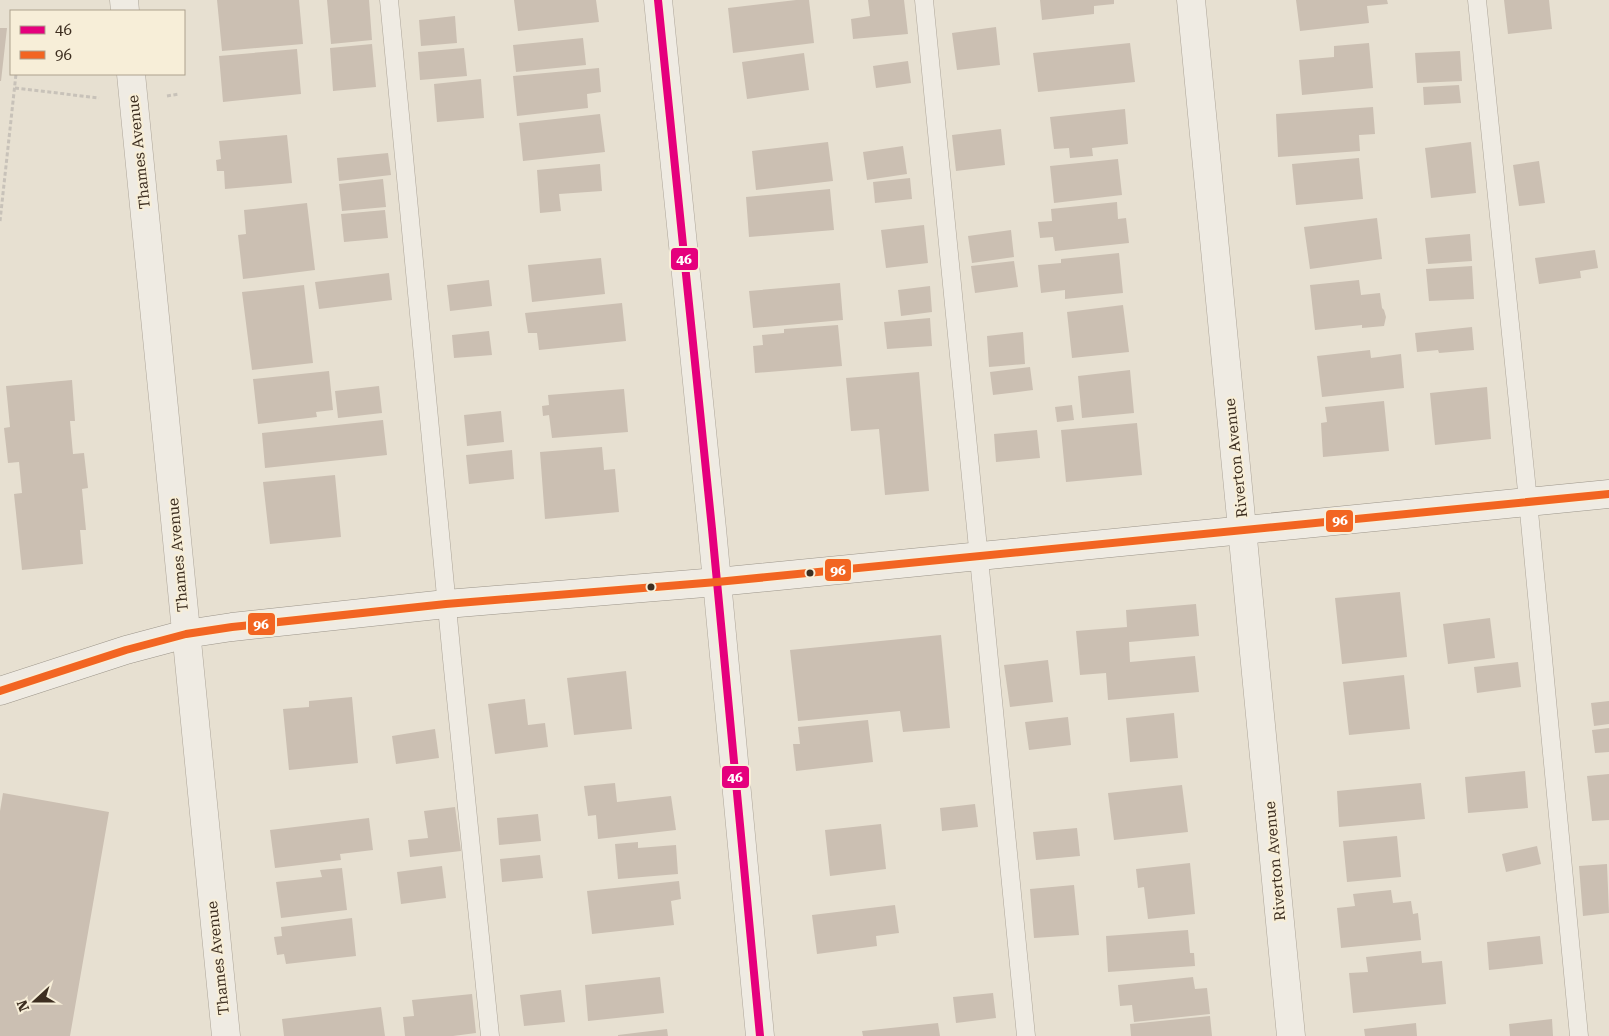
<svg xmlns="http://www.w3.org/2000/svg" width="1609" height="1036" viewBox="0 0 1609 1036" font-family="'Roboto Serif',serif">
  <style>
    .building { fill: #cbbfb2 }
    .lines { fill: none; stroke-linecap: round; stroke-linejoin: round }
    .lane-casing { stroke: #ada599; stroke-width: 19 }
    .street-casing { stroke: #ada599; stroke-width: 29 }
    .secondary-casing { stroke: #9c958a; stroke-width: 29 }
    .path { stroke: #c8c2b9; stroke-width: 3; stroke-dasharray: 4 2.5; stroke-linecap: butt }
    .lane { stroke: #efebe3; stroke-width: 18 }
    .street { stroke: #efebe3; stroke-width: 28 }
    .secondary { stroke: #efebe3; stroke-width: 28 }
    .bus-1-casing { stroke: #f7eed8; stroke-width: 11 }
    .bus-2-casing { stroke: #f7eed8; stroke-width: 11 }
    .bus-1 { stroke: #e5007d; stroke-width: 8 }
    .bus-2 { stroke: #f26522; stroke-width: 8 }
    .bus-dot { fill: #3d2e20; stroke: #f7eed8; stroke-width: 2 }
    .labels { text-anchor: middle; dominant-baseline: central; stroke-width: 4.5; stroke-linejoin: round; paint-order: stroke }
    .street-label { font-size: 15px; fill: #3d2e20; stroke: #f7eed8 }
    .line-badge { stroke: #f7eed8; stroke-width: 2 }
    .badge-label { font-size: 14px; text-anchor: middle; font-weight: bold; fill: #fff }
  </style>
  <rect width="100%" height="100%" fill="#e7e0d1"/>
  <!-- building -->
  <path class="building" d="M217,0h82l4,44 -81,7z
    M327,0h42l3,40 -41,4z
    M514,0h82l3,22 -81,9z
    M796,0h13l5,43 -81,10 -5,-45z
    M868,0h36l4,34 -55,5 -2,-20 19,-3z
    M1040,0h74v4l-20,2v8l-52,6z
    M1296,0h91l1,4 -21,2 2,17 -69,8z
    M1504,0h45l3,29 -44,5z
    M455,16l2,27 -36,3 -2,-26z
    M996,27l4,38 -43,5 -5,-37z
    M0,28h7l-6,53h-1z
    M583,38l3,27 -70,7 -3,-27z
    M1130,43l5,39 -97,10 -5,-39z
    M1369,43l4,45 -71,7 -3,-35 35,-3v-11z
    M372,44l4,43 -43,4 -3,-43z
    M464,48l3,28 -47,4 -2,-28z
    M297,49l4,45 -78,8 -4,-46z
    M1460,51l2,30 -45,2 -2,-30z
    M804,53l5,37 -62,9 -5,-37z
    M908,61l3,22 -35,5 -3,-22z
    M599,68l2,24 -14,2 1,14 -71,8 -4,-40z
    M481,79l3,39 -47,4 -3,-38z
    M1459,85l2,18 -37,2 -1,-18z
    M1373,107l2,27 -16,1 1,16 -82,6 -2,-43z
    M1125,109l3,35 -36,4 1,8 -23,2 -1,-10 -15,1 -4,-32z
    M600,114l5,38 -82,9 -4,-38z
    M1001,129l4,36 -49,6 -4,-36z
    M287,135l5,48 -67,6 -1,-18h-7l-1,-11 5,-1 -2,-18z
    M828,142l5,39 -77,9 -4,-39z
    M1471,142l5,51 -45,5 -6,-50z
    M903,146l4,28 -40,6 -4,-28z
    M388,153l3,22 -52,6 -2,-23z
    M1359,158l4,41 -67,6 -4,-41z
    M1118,159l4,36 -68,8 -4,-37z
    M1539,161l6,42 -26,3 -6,-41z
    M600,164l2,27 -43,3 2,17 -21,2 -3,-43z
    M910,178l2,21 -37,4 -2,-21z
    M383,179l3,28 -44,4 -3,-27z
    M830,189l4,41 -85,7 -3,-40z
    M1117,202l1,17 8,-1 3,25 -74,8 -2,-14 -13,1 -2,-16 14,-1 -1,-12z
    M307,203l8,67 -72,9 -5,-44 8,-1 -2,-24z
    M385,210l3,28 -44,4 -3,-28z
    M1377,218l5,41 -72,10 -6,-42z
    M924,225l4,38 -42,5 -5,-38z
    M1011,230l3,27 -42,6 -4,-27z
    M1470,234l2,27 -44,3 -3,-26z
    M1595,250l3,18 -18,3 1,7 -42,6 -4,-26z
    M1119,253l4,40 -58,6v-9l-24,3 -3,-28 23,-2v-4z
    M601,258l4,36 -73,8 -4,-37z
    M1014,261l4,26 -43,6 -4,-27z
    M1472,266l2,33 -45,2 -3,-32z
    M389,273l3,27 -73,9 -4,-27z
    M489,280l3,26 -42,5 -3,-26z
    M1359,280l2,15 19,-2 2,15 2,2 2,7 -2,9 -22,2v-3l-47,5 -5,-45z
    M840,283l3,37 -90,8 -4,-37z
    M304,285l9,78 -61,7 -10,-78z
    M930,286l2,26 -31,4 -3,-26z
    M622,303l4,38 -87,9 -2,-17h-9l-3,-20z
    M1123,305l6,47 -57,6 -5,-46z
    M930,318l2,28 -45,3 -3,-27z
    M838,325l4,41 -87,7 -2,-27 10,-1 -1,-10 22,-2v-4z
    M1472,327l2,23 -35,3 -1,-3 -21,2 -2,-19z
    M489,331l3,24 -38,3 -2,-23z
    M1023,332l2,32 -36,3 -2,-31z
    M1370,350l1,8 30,-4 3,34 -82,9 -5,-41z
    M1030,367l3,23 -40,5 -3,-23z
    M1130,370l4,43 -52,5 -4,-42z
    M329,371l4,39 -17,2 1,5 -59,7 -5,-45z
    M919,372l10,119 -44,4 -6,-66 -28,2 -5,-53z
    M72,380l3,41h-5l3,33 11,-1 4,35 -6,1 4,41h-6l3,34 -61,6 -8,-76 8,-1 -3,-31 -11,1 -4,-35 6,-1 -4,-41z
    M379,386l3,27 -44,5 -3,-27z
    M1487,387l4,52 -56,6 -5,-52z
    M624,389l4,43 -76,6 -3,-23 -6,1 -1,-10 7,-1 -1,-10z
    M1384,401l5,50 -66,6 -2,-34 6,-1 -2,-15z
    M1072,405l2,15 -17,2 -2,-15z
    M501,411l3,31 -37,4 -3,-31z
    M383,420l4,35 -122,13 -3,-35z
    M1137,423l5,52 -76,7 -5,-52z
    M1037,430l3,28 -44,4 -2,-28z
    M602,447l2,23 11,-1 4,43 -74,7 -5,-67z
    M512,450l2,29 -45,5 -3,-29z
    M335,475l6,62 -71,7 -7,-62z
    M1400,592l7,65 -65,7 -7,-66z
    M1196,604l3,32 -70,6 1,20 65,-6 4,36 -91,8 -2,-27 -26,2 -4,-44 51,-4 -1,-17z
    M1490,618l5,40 -47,6 -5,-40z
    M941,635l9,93 -47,4 -3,-21 -102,10 -8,-71z
    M1048,660l5,42 -43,5 -6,-42z
    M1518,662l3,25 -44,6 -3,-26z
    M626,671l6,58 -58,6 -7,-57z
    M1404,675l6,54 -61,6 -6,-53z
    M352,697l6,66 -69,7 -6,-61 26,-2v-6z
    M525,699l3,26 17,-2 3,24 -53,7 -7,-50z
    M1609,701v23l-15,2 -3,-23z
    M1174,713l4,45 -48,4 -4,-44z
    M1068,717l3,28 -42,5 -4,-28z
    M868,720l5,42 -77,9 -3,-27h7l-2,-17z
    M1609,728v24l-14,1 -3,-23z
    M435,729l4,29 -43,6 -4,-28z
    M1525,771l3,37 -60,5 -3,-36z
    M1609,774v46l-17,1 -5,-45z
    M615,783l2,19 54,-6 5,34 -78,9 -2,-24 -8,1 -4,-30z
    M1421,783l4,36 -86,8 -2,-36z
    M1182,785l6,47 -74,8 -6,-47z
    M3,793l106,19 -39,224h-70v-225z
    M975,804l3,23 -36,4 -2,-23z
    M455,807l6,44 -51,6 -2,-17 20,-2 -4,-27z
    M538,814l3,27 -42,4 -2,-27z
    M369,818l4,32 -33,4 1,6 -66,8 -5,-38z
    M881,824l5,45 -56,7 -5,-46z
    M1077,828l3,28 -44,4 -3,-28z
    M1397,836l4,41 -54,5 -4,-41z
    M638,842v6l38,-3 2,29 -60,5 -3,-35z
    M1537,846l4,18 -35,8 -4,-18z
    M540,855l3,23 -41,4 -2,-23z
    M1190,863l5,51 -47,5 -4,-32 -6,1 -2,-19z
    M1607,864l2,49 -26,3 -4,-50z
    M442,866l4,32 -45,6 -4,-32z
    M342,868l5,42 -66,8 -5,-36 46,-5 -2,-7z
    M679,881l2,18 -10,2 3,24 -82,9 -5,-43z
    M1074,885l5,50 -45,3 -4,-49z
    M1391,890l2,13 18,-2 2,13 5,-1 3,27 -80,8 -4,-40 18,-2 -2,-12z
    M895,905l4,28 -23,3 1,10 -60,8 -5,-39z
    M352,918l4,38 -70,8 -2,-10 -7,1 -3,-18 8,-1 -1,-9z
    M1188,930l2,23h4l1,13 -87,6 -2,-36z
    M1540,936l3,28 -54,6 -2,-28z
    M1421,951l1,12 20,-2 4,43 -93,9 -4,-40 19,-1 -2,-15z
    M660,977l4,36 -76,8 -3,-36z
    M1193,977l2,12 12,-1 3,26 -76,8 -2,-17 -12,1 -2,-21z
    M561,990l4,32 -41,4 -4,-31z
    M993,993l3,25 -40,5 -3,-26z
    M472,994l4,39 -23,3h-48l-2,-19 11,-1 -2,-16z
    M381,1007l4,29h-101l-2,-17z
    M1210,1016l2,20h-81l-1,-12z
    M1552,1019l1,17h-43l-1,-12z
    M938,1023l2,13h-77l-1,-5z
    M1416,1023l1,13h-52l-1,-7z
    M667,1029l1,7h-50v-1z"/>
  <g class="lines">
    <!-- lane casing -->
    <g class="lane-casing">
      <path id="lane" d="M389,0l63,659 38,377
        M924,0l102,1036
        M1477,0l51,501 51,535"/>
    </g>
    <!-- street casing -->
    <g class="street-casing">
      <path id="street" d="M124,0l1,11
        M658,0l54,529 48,507
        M1191,0l100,1036
        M131,74l95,962"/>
    </g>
    <!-- secondary casing -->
    <g class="secondary-casing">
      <path id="secondary" d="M0,691l126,-41 60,-16 46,-7 214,-23 271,-22 892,-88"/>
    </g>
    <!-- path -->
    <path class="path" d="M15,88l84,10
      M167,96l12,-2
      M0,221l16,-147"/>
    <!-- lane -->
    <use href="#lane" class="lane"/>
    <!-- street -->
    <use href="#street" class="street"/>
    <!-- secondary -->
    <use href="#secondary" class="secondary"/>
    <!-- bus-1 casing -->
    <g class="bus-1-casing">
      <path id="bus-1" d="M658,0l54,529 48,507"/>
    </g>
    <!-- bus-2 casing -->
    <g class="bus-2-casing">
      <path id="bus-2" d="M0,691l126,-41 60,-16 46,-7 214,-23 271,-22 892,-88"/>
    </g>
    <!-- bus-1 -->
    <use href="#bus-1" class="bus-1"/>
    <!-- bus-2 -->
    <use href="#bus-2" class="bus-2"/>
  </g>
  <!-- markers -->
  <g class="bus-dot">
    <circle cx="810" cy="573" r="4.5"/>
    <circle cx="651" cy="587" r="4.5"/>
  </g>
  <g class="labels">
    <!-- street labels -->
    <g class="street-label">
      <text transform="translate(139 152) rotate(-96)">Thames Avenue</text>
      <text transform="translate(1236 458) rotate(-96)">Riverton Avenue</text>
      <text transform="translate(178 555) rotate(-95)">Thames Avenue</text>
      <text transform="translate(1275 861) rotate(-95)">Riverton Avenue</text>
      <text transform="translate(218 958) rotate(-96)">Thames Avenue</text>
    </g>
  </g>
  <g class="line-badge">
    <rect x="670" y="247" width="29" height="24" rx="5" fill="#e5007d"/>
    <rect x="1325" y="509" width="29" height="24" rx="5" fill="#f26522"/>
    <rect x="824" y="558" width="28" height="24" rx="5" fill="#f26522"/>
    <rect x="247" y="612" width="29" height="24" rx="5" fill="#f26522"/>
    <rect x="721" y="765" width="29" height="24" rx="5" fill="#e5007d"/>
  </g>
  <g class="badge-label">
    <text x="684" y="264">46</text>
    <text x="1340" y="525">96</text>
    <text x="838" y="575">96</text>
    <text x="261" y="629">96</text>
    <text x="735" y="782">46</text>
  </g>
  <!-- legend -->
  <rect x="10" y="10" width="175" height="65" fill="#f7eed8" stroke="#ada18e"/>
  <rect x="20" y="26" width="25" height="8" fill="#e5007d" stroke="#ada18e"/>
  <text x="55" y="35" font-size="15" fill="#3d2e20">46</text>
  <rect x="20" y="51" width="25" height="8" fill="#f26522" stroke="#ada18e"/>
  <text x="55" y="60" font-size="15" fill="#3d2e20">96</text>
  <!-- north arrow -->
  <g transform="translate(35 1001) rotate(249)" stroke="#f7eed8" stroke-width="4" paint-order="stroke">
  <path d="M0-4L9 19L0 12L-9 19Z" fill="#3d2e20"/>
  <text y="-8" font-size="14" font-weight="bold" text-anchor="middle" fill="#3d2e20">N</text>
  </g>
</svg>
